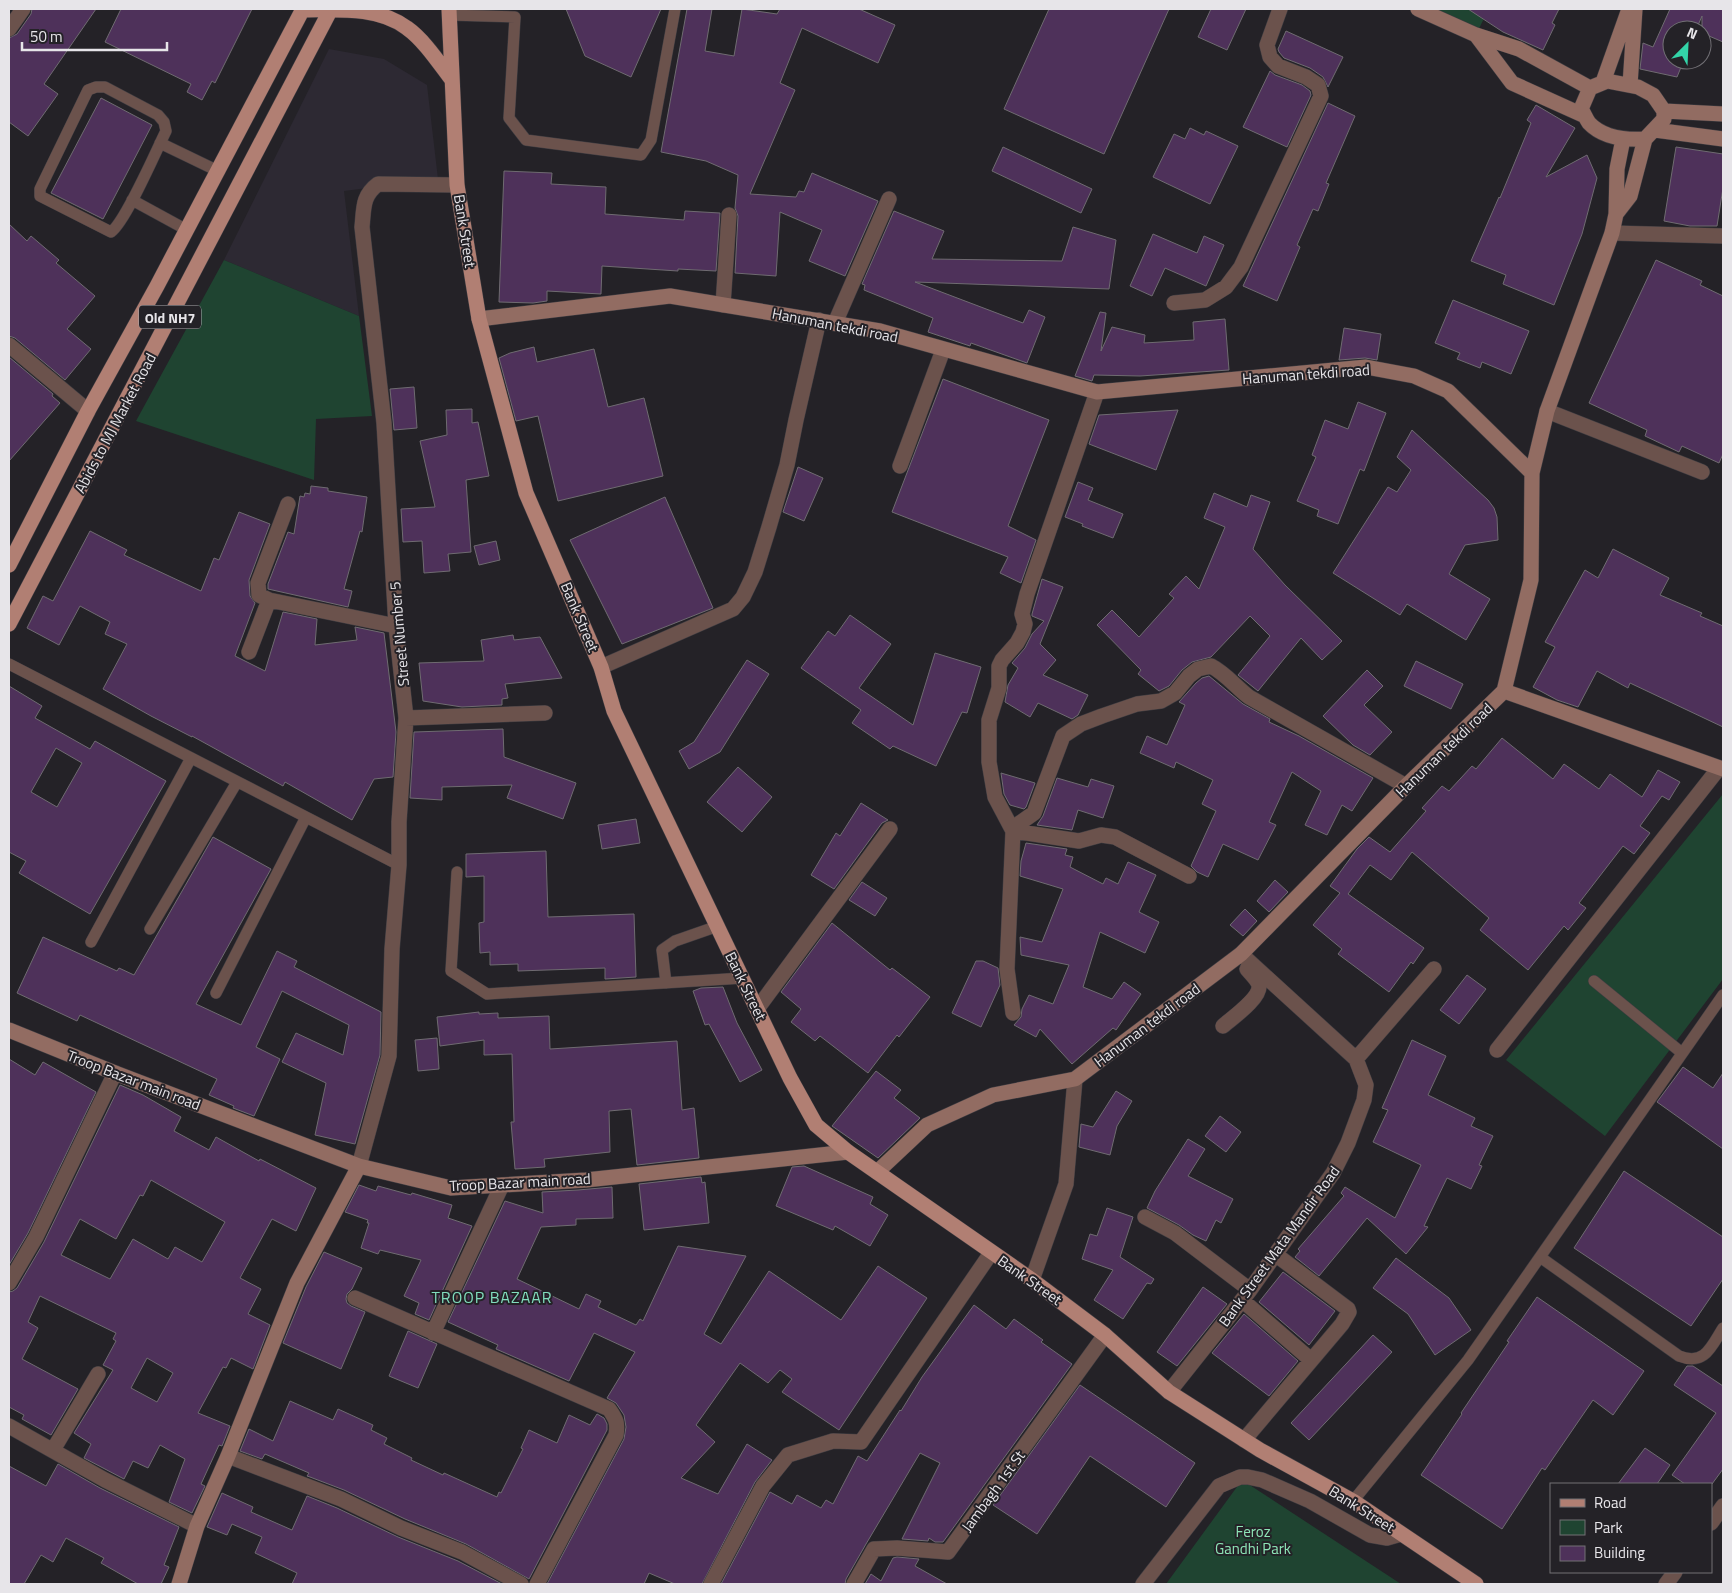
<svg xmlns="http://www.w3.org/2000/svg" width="1732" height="1593" viewBox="0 0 1732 1593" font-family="'Titillium Web',sans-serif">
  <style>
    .built { fill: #2d2933 }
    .green { fill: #1f4431 }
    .building { fill: #4e315a; stroke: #6f6b71; fill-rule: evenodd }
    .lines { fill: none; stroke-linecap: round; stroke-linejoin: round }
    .lane-casing { stroke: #3f3d42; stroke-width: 12 }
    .street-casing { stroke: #3f3d42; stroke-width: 16 }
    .secondary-casing { stroke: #3f3d42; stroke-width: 16 }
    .primary-casing { stroke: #3f3d42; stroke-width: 16 }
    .lane { stroke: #6b524c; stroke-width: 11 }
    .street { stroke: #6b524c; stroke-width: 15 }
    .secondary { stroke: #926c62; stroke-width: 15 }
    .primary { stroke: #b17f73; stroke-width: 15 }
    .labels { text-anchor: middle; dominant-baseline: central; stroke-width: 4; stroke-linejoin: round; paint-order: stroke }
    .shield { fill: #242227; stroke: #acaaaf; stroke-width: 1 }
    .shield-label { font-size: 14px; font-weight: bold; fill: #e7e5e9 }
    .street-label { font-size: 15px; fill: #e7e5e9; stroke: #242227 }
    .park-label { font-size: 15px; fill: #8de4b6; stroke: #242227 }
    .neighbourhood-label { font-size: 16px; letter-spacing: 1px; fill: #81ddbd; stroke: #242227 }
  </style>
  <rect width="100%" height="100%" fill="#242227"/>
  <!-- built -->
  <path class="built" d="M329,49l55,10 43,26 11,94 -94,12 15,125 -135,-56z"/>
  <!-- green -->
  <path class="green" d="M1418,9h57l11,5 -10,21z
    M224,260l135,56 13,100 -56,3 -2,61 -178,-59z
    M1723,794v185l-118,157 -99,-76z
    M1242,1480l159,104h-235z"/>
  <!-- building -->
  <path class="building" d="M32,9h64l-52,75 14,10 -30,42 -19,-14v-84l8,-4 14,-20z
    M121,9h131l-37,74 -3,-2 -10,19 -15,-8 4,-8 -86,-42z
    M566,9h95l-30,68 -46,-21z
    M687,9h25l-7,42 29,5 8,-47 35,5 3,-5h79l36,16 -17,38 -76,-35 -22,55 15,7 -45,104 46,3 3,-6 5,1 8,-19 66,28 -33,75 -36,-15 13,-31 -42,-18 -4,64 -41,-3 3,-57 -3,-8 3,-33 -32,-14 -45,-9z
    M1049,9h120l-65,145 -100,-45z
    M1211,9h35l-19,41 -29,-13z
    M1468,9h91l-7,14 3,2 -12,25 -40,-18z
    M1670,9h53v33l-21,-9v-17l-6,14h-24v30h12l-7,17 -37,-8 3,-26 10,4z
    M1286,31l57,26 -15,30 -5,-10 -13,-9 -26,-10 -5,-6 -1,-3z
    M1270,71l5,4 27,10 8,6 1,4 -24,52 -44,-20z
    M101,98l51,27 -49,94 -52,-26z
    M1328,103l27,13 -29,67 3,1 -11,27 -5,-2 -16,36 3,2 -23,54 -34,-15z
    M1536,105l39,23 -29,49 41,-22 10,23 -15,56 -28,71 -51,-21 3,-9 -35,-14 28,-64 1,1 31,-75 -4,-3z
    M1190,128l14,7 2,-4 32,15 -28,58 -57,-27 21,-43 11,5z
    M1003,147l89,42 -11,24 -89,-42z
    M1676,147l47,7v34l-6,38h-27l-26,-5z
    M504,171l48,2 -1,11 55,3 -1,27 79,6 1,-9 35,2 -4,58 -38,-2v2l-76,-5 -1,28 -54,-3v10l-14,2 -34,-1z
    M894,211l50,20 -12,28 130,2 11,-34 43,13 -7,49 -194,-7 108,41 6,-13 16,7 -18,46 -56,-20 -1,3 -42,-14 5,-14 -69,-28 1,-5 -3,-1z
    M9,224l18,17 4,-5 28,24 -3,3 39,33 -28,33 24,20 -26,31 -50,-42 -6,-2z
    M1153,234l44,19 7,-17 20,9 -18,41 -41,-18 -13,28 -22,-10z
    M1656,260l46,21 -2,4 23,11v158l-4,9 -37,-17 -3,6 -34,-16 2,-6 -58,-27z
    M1453,300l76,31 -18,43 -29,-12 -2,6 -23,-9 3,-6 -25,-10z
    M1100,312l6,1 -5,38 11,-24 33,8 -1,8 50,-3 -1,-18 32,-3 4,51 -89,6 -46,-1 -2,6 -17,-5z
    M1344,328l37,6 -4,26 -12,-2 -26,2z
    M534,347l3,15 57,-13 14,58 36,-9 19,78 -105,25 -20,-85 -22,5 -17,-63 11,-5z
    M9,357l44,37 -1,2 8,7 -51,58z
    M943,379l106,41 -41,106 28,14 -15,43 -21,-10 8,-16 -116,-45z
    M414,387l3,41 -23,2 -4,-41z
    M1358,402l28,11 -22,58 -4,-2 -22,55 -21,-8 2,-6 -22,-9 19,-44 -4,-2 13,-35 23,9z
    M472,409v14l6,-1 11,54 -23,4 5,72 -23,2 2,17 -26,2 -2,-32 -19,1 -2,-33 34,-2 -15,-66 27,-6 -1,-25z
    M1178,410l-22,60 -67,-26 10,-29z
    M1412,430l76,70 6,8 3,9 1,23 -33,5 -16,29 41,25 -24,41 -59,-36 -7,11 -67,-42 55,-86 9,5 14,-22 -14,-13z
    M798,467l25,11 -19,43 -21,-9z
    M1078,482l15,6 -5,12 35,14 -10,24 -31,-12 1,-2 -18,-7z
    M311,486l17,2v3l39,6 -5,35 -2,-1 -16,58 8,2 -4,16 -80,-18v-5l20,-52 6,2 6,-38 4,1 1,-4 5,1z
    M1214,493l33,14 4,-12 19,7 -17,47 32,36 57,56 -20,19 -21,-22 -43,53 -20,-16 32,-39 -20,-20 -39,41 -19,5 -10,8 -13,16 -10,5 -21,-17 3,-4 -44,-45 15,-15 27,27 35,-39 -5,-4 17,-18 13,13 26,-62 -21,-9z
    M665,497l48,111 -91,36 -52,-104z
    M239,512l31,12 -21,56 1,16 5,7 -20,53 30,15 18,-59 34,7 -2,26 42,-5 -2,-13 29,6 12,99 -3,45 -19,2 -22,41 -67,-38 -2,4 -91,-50v1l-41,-21 -48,-27 24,-45 -22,-10 5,-12 -30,-16 -21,39 -32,-17 16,-32 10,5 37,-70 37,19 -3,5 77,36 13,-33 5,2z
    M496,541l4,19 -21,5 -5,-19z
    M1613,549l56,29 -9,17 42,18 -2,3 23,10v101l-93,-44 -2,5 -31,-17 -19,36 -21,-7 -24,-13 22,-40 -10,-5 40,-72 13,8z
    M1042,579l21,8 -23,57 16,16 -13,15 45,20 -10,20 -6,4 -34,-16 -8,14 -25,-15 3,-17 10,-17 -6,-5 13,-15 7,-14 12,-13 -12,-5v-2z
    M850,615l41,29 -32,44 54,37 22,-72 46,14 -14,46 -5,-1 -26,54 -43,-20 -3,3 -38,-26 9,-13 -60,-42 27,-37 7,5z
    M513,635l1,5 26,-3 22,41 -57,6 3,14 -6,1v6l-40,2 -39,-6 -4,-38 65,-2 -3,-21z
    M747,660l22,14 -49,78 -31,17 -10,-18 15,-9z
    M1416,661l47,23 -12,25 -47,-23z
    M1367,670l16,16 -19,19 28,27 -22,23 -17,-10 -30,-29z
    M1209,676l34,28 27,15 -1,3 30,14 74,42 -21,33 -10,-6 -15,30 -22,-10 16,-34 -29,-19 -23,50 7,3 -18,35 -35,-16 -15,33 -11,-5 -6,-6 25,-55 -14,-7 11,-24 -37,-18 -2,6 -34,-15 7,-17 20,9 18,-40 -6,-3 17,-19 6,-5z
    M9,686l33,20 -7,12 55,31 5,-8 71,40 -76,133 -71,-41 7,-12 -17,-9zM56,748l26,15 -25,44 -26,-15z
    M503,729l1,28 72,26 -13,36 -56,-21 5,-13 -70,2v13l-32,-2 4,-66z
    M1502,738l51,41 11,-15 35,25 11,-15 32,23 16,-27 22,12 -11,18 -7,-4 -22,30 10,7 -16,21 -11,-8 -44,57 7,5 -18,22 -4,-4 -36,44 -48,-40 9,-12 -77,-66 -21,28 -21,-15 -22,29 76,54 -11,16 -2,-2 -22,30 -51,-38 4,-5 -29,-24 27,-32 -10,-7 27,-37 12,-12 21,15 36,-41 -4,-3 20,-22 7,5 23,-25 4,3z
    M738,767l34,30 -30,35 -35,-30z
    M1001,773l34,10 -9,24 -2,2 -14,-4 -6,-11z
    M1057,778l31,9 3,-8 23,7 -11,32 -25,-8 -6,20 -35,-5 6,-9z
    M861,803l27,17 -6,3 -48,66 -23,-14 25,-42 4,3z
    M636,819l4,24 -38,6 -4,-24z
    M213,837l58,32 -75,135 45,21 36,-74 20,10 -3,6 87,45 -1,43 -25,89 -40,-9 11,-52 -44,-21 14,-29 47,22 6,-30 -67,-34 -26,56 24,12 -26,57 -21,-8 1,-2 -25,-11 8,-16 -137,-64 -3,6 -60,-28 26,-56 74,34 2,-3 15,7z
    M1026,843l41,6 -2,6 8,2 -3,10 33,17 3,-6 12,6 10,-22 28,13 -17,37 20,10 -14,31 -45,-21 -17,55 29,12 12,-17 17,12 -25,36 -3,-2 -41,36 -32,-35 -4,8 -22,-12 7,-8 1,-8 7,-14 24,9 16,-39 -48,-10 -1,-18 22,5 21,-53 -43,-13 1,-15z
    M546,851l2,66 86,-3 2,63 -31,2v-11l-87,3v-7l-28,1v-13l-10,1 -1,-30 5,-1v-46l-18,1v-23z
    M1275,880l13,12 -19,20 -12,-11z
    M862,882l25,16 -12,18 -26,-16z
    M1245,909l12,12 -14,15 -13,-11z
    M832,923l58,47 2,-2 38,29 -31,40 -2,-2 -29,38 -48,-37 -5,5 -24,-19 10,-13 -20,-17z
    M976,961h7l15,7 2,17 -19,42 -29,-14z
    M1467,975l19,14 -27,35 -19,-14z
    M723,987l14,36 25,47 -22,12 -31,-58 -4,1 -12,-34 8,-3z
    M479,1012v2l19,-1v5l51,-2 1,33 127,-8 5,69 12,-2 5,50 -62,7 -6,-56 -22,2 1,41 -66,7 1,8 -30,2 -4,-47h3l-2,-68 -28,1v-15l-44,6 -3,-29z
    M437,1038l2,31 -21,2 -3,-31z
    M1412,1040l34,16 -18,39 47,23 -4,8 22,10 -14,29 3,1 -11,23 -24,-11 -23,48 4,1 -22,27 -39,-36 -48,58 -24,-19 5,-6 -2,-2 46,-53 -3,-3 4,-6 50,31 26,-53 -48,-23 15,-32 -6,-2z
    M9,1059l26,16 8,-13 53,30 -68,141 -19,32z
    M1683,1067l30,21 10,-15v76l-66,-47z
    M876,1071l25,19 -7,8 26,20 -42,40 -46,-32z
    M120,1085l23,10 38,22 -7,14 35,19 7,-13 43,24 1,-2 56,29 -20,43 -24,-12 -32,59 21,11 -13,25 22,11 -17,44 -22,-11 -5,10 -3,-1 -25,46 32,13 -8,20 -3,-1 -18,39 4,2 -13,27 -23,-11 16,-43 -25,-14 -12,23 -15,-7 -9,18 -40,-21 7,-14 -17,-11 39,-63 -10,-5 13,-24 -3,-2 3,-6 -76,-37 -12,26 10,6 -16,31 56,30 -27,46 -29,-16 2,-4 -15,-8v-115l4,-1 4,-3 27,-46zM151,1180l74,42 -23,40 -27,-15 -7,12 -35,-20 -23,40 -49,-24 19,-36 36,20 24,-44 3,1zM147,1358l26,15 -16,29 -26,-14z
    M1116,1091l16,10 -15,25 -7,29 -31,-8 2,-23 12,3z
    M1220,1116l21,16 -15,20 -21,-16z
    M1188,1139l17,10 -17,27 45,23 -12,24 -5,-3 -10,21 -13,-6 -14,-10 -32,-17 8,-17z
    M804,1166l69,31 -3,7 18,11 -18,31 -35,-20 -2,4 -57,-24 16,-39z
    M1624,1171l99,66v42l-32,47 -117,-78z
    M701,1177l1,6 3,-1 4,41 -65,7 -5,-46z
    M359,1185l17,6 2,-5 33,9 1,-2 40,12 -4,13 24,8 -43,94 -14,-6 4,-11 -15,-7 17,-36 -41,-10 -2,4 -17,-6 8,-25h-2l1,-3 -23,-8z
    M612,1187l1,31 -37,1v6l-35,2 -24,52 62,30 7,-15 15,7 -3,6 38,18 4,-6 3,2 35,-75 68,10 -42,78 17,10 48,-73 72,49 37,-54 49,32 -88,132 -57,-38 10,-13 -12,-9 -12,13 -28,-20 -44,62 19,17 -34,36 37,16 29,-50 25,16 -17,22 -53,102h-27l-26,-11 -5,11h-97l77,-145 2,-12 -2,-12 -8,-12 -9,-5 28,-46 -41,-19 -25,48 -73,-32 2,-4 -50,-23 57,-121 38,12 -1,-21 36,-2z
    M1107,1208l26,9 -13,40 34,22 -3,5 -4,-1 -24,36 -29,-19 19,-30 -31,-11 8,-25 7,2z
    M324,1252l38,16 -10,21 -5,5 -1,5 1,4 4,3 14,6 -24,57 -58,-26 23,-56z
    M1396,1258l53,40 22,32 -36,25 -27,-41 -35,-26z
    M1283,1272l52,39 -26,34 -50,-43z
    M1203,1287l24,17 -50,62 -20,-14z
    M1537,1297l107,74 -31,44 -20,-15 -48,70 -3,-2 -40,61 -81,-54 41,-61 -1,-1 48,-71 -2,-1z
    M974,1305l32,24 8,-10 29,21 -2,2 31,22 -129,178h-8l-6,-4 -1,3 -26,-2 38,-76 -20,-10 -54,91 -20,35 -1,5h-124l49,-92 22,12 5,-9 24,13 5,-8 7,4 25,-48 9,5 33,-51 1,1 21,-34z
    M1244,1314l54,47 -29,35 -57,-43z
    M408,1331l29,13 -19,44 -29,-12z
    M1373,1335l19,17 -83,88 -18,-17z
    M1687,1366h6l30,20v83l-11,15h-27l-13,-9 44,-62 -42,-28z
    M1080,1385l115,78 -29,44 -76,-51 -53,78 -44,-29z
    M290,1401l43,19 5,-11 35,16 -2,5 16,8 -3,6 28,14 -1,2 32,15 1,-2 53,24 2,-5 2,1 22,-44 -2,-1 8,-18 28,13 12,-28 21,10 7,-11 7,4 3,6v6l-78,149 -63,-35 -61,-25 -61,-29 -34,-13 -3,-1 2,-3 -44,-19 -3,5 -22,-8 9,-22 24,12z
    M1645,1448l25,17 -13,19h-39z
    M58,1464l42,24 79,39 -15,38 5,2 -8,17h-23l-37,-21 3,-5 -38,-20 -13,24 -12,-7 -17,29h-15v-118l37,20z
    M222,1493l31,14 -2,5 41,18 15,-34 30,12 61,29 60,24 44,23h-210l5,-11 -42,-20 7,-16 -30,-13 -5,11 -20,-8z
    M897,1557l22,2 -4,7 32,18h-82l6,-10 10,7 12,-23z"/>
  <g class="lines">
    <!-- lane casing -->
    <g class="lane-casing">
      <path id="lane" d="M449,15l66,2 -6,101 17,22 115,15 10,-15 24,-131
        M96,87h9l53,28 6,7 2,9c-10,20 -40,90 -55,101l-71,-36v-7l48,-99z
        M160,143l58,28
        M132,200l55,30
        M9,664l390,201
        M457,872l-6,99 36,23 256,-16
        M150,929l87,-147
        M91,942l100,-184
        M1594,981l88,72
        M666,983l-4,-33 13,-9 43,-15
        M216,993l90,-176
        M1540,1257l139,99c26,10 32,-9 44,-28
        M1353,1501l115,-141 255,-365"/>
    </g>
    <!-- street casing -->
    <g class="street-casing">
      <path id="street" d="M9,29l14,-20
        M1612,233l111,3
        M1174,303l31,-3 21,-13 15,-20 80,-171 -3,-11 -12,-8 -28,-11 -8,-9 -3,-12 13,-36
        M723,305l6,-90
        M835,323l54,-124
        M9,345l79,66
        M1097,392l-70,202 -5,20 3,10 -2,8 -6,11 -15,17 -3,6v22l-10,32v42l6,35 18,34 66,10 22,-6 14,2 74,39
        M1547,411l155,61
        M900,466l43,-116
        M288,504l-30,79 1,12 10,5 127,26
        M249,652l20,-52
        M601,667l132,-58 10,-12 12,-25 14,-45 18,-62 9,-45 23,-100
        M406,718l139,-5
        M1241,954l115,105
        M757,1009l133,-180
        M1013,1013l-6,-44 6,-138 4,-6 17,-12 29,-77 18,-12 21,-8 35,-12 24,-3 14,-8 14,-17 9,-7 13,-3c14,7 25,21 38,31l157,89
        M1223,1026c9,-8 38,-28 36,-41 -2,-6 -8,-11 -12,-16
        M1497,1050l222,-282
        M359,1166l30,-110 3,-107 7,-84v-43l7,-104 -10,-92 -12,-203 -22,-196c2,-19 0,-31 16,-43l79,1
        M1145,1217l30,16 75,57
        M1032,1280l34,-96 9,-105
        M9,1283l27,-46 79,-164
        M355,1298l254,111c7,10 9,14 7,26l-79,149
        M1242,1300l69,60
        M433,1333l69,-148
        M1169,1392l81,-102 83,-117 15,-30 16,-43 2,-15 -10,-26 78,-90
        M9,1426l96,54 92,46
        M1244,1440l98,-116 7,-12 -1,-3 -8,-6 -65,-49
        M53,1450l45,-76
        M228,1456l113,43 60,29 61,24 59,32
        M1711,1523l12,-17
        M711,1584l52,-98 25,-31 45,-14 28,1 130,-189
        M854,1584l20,-35 23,-1 51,4 157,-217
        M1143,1584l76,-98 21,-9h8l14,3 48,21 60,34 17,3 14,-4
        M1666,1584l9,-12"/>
    </g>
    <!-- secondary casing -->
    <g class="secondary-casing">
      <path id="secondary" d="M1418,9l58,26 43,14 71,39
        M1476,35l36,48 73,33
        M1607,81l31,6 15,8 11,16v8l-19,20c-18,1 -42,-1 -56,-16 -3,-4 -5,-10 -8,-14l9,-21z
        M1603,82l26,-73
        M1630,85l5,-76
        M1664,111l59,3
        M1655,130l68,9
        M1616,214l14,-18 15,-57
        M479,319l191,-23 210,35 217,61 269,-25 48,9 34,15 84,82
        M1504,691l219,78
        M9,1030l106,43 244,93 92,22 135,-8 262,-28
        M877,1172l50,-47 66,-30 82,-16 166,-125 165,-168 98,-95 27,-111 1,-107 15,-62 65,-178 4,-19 1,-45 6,-30
        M179,1584l18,-58 31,-70 69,-173 62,-117"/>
    </g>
    <!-- primary casing -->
    <g class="primary-casing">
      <path id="primary" d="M449,9l8,176 22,134 47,174 75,174 13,44 176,367 26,47 32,27 184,128 73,55 64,57 91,58 93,51 123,83
        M302,10c35,0 76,-4 105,18 17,12 32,35 45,52
        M9,565l79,-154 69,-125 146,-277
        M9,624l322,-615"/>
    </g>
    <!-- lane -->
    <use href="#lane" class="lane"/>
    <!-- street -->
    <use href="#street" class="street"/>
    <!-- secondary -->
    <use href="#secondary" class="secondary"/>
    <!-- primary -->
    <use href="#primary" class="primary"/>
  </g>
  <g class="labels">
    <!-- shield labels -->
    <rect class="shield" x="139" y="305.5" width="62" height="23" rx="4"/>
    <g class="shield-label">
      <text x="170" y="317">Old NH7</text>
    </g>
    <!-- street labels -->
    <g class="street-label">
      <text transform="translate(465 231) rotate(81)">Bank Street</text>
      <text transform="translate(835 325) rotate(11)">Hanuman tekdi road</text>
      <text transform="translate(1306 374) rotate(-4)">Hanuman tekdi road</text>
      <text transform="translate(115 423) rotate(-62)">Abids to MJ Market Road</text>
      <text transform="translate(580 617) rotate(67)">Bank Street</text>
      <text transform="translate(399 634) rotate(-95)">Street Number 5</text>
      <text transform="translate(1444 750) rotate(-44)">Hanuman tekdi road</text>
      <text transform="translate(746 986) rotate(64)">Bank Street</text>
      <text transform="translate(1147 1025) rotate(-37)">Hanuman tekdi road</text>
      <text transform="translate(134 1080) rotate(21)">Troop Bazar main road</text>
      <text transform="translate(520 1182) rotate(-3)">Troop Bazar main road</text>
      <text transform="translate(1279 1246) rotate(-54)">Bank Street Mata Mandir Road</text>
      <text transform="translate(1030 1280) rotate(35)">Bank Street</text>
      <text transform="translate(993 1491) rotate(-54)">Jambagh 1st St</text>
      <text transform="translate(1362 1509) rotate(32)">Bank Street</text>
    </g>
    <!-- park labels -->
    <g class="park-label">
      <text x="1253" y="1531">Feroz<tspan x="1253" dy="17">Gandhi Park</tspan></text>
    </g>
    <!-- neighbourhood labels -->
    <g class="neighbourhood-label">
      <text x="492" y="1297">TROOP BAZAAR</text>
    </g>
  </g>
  <!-- border -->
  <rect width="1732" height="1593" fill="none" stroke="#e7e5e9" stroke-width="20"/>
  <!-- legend -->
  <rect x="1550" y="1483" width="162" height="90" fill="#242227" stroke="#727075"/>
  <rect x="1560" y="1499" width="25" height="8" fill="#b17f73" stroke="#727075"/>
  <text x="1594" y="1508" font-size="15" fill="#e7e5e9">Road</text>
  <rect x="1560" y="1520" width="25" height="15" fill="#1f4431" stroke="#727075"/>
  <text x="1594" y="1533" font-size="15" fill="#e7e5e9">Park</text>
  <rect x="1560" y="1546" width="25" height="15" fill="#4e315a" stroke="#727075"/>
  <text x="1594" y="1558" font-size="15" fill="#e7e5e9">Building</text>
  <!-- north arrow -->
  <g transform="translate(1687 45) rotate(24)"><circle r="24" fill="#242227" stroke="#727075"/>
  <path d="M0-4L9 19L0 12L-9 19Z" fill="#33d4a8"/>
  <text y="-8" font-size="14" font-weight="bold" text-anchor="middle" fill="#e7e5e9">N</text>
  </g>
  <!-- scale -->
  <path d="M22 42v8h145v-8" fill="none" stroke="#e7e5e9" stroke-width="2.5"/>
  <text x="30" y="42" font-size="15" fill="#e7e5e9" stroke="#242227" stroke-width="4" paint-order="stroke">50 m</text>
</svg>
